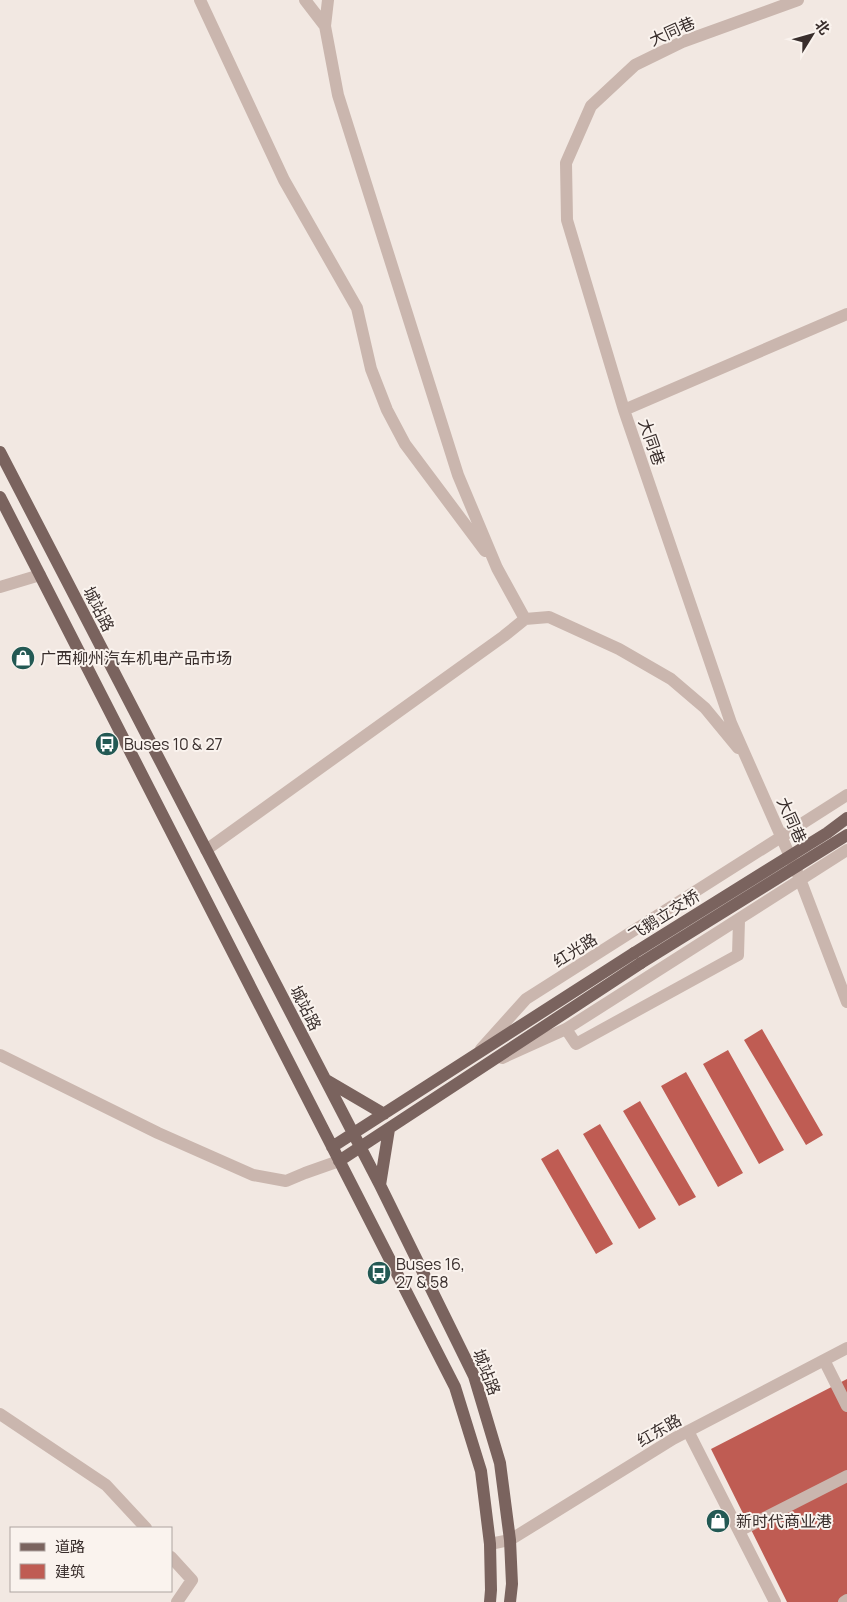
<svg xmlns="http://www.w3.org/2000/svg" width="847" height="1602" viewBox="0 0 847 1602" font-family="Manrope,'Noto Sans SC',sans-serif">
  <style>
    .building { fill: #bf5c53 }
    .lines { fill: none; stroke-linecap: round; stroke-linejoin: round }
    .minor { stroke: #cab6ae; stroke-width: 12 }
    .major { stroke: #7a635e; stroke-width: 12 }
    .major-bridge { stroke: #7a635e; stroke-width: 12 }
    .labels { text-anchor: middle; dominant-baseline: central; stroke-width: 4; stroke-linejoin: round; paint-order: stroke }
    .street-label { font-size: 16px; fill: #392e2c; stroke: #faf3ee }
    .poi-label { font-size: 16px; fill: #392e2c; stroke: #faf3ee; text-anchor: start }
  </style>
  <rect width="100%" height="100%" fill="#f2e8e2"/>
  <!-- building -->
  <path class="building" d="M762,1029l61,106 -17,10 -62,-105z
    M728,1050l56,100 -25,14 -56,-100z
    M686,1072l57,101 -25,14 -57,-101z
    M640,1101l56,96 -17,9 -56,-95z
    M600,1124l56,95 -17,10 -56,-95z
    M558,1149l55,95 -17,10 -55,-95z
    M847,1379v223h-60l-76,-153z"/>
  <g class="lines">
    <!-- minor -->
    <path class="minor" d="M200,0l84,180 73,128 14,61 16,41 18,34 80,107
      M305,0l20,26
      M328,0l-3,26 13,69 120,380 39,93 28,51 24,-2 70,32 52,30 34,29 33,40
      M798,0l-116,42 -47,23 -44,41 -25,57 1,57 57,190 107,313 69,156 47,123
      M624,410l223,-96
      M0,587l40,-12
      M206,850l298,-214 21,-17
      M566,1029l10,15 162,-89 1,-35
      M481,1049l45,-50 321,-204
      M0,1055l158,78 95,42 33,6 19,-8 34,-12
      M502,1058l64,-29 281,-179
      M824,1360l23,46
      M0,1414l106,71 40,43
      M688,1431l87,171
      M739,1531l108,-55
      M490,1544l20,-4 163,-101 174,-91
      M171,1557l21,23 -15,22
      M844,1602l3,-2"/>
    <!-- major -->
    <path class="major" d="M0,452l380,733 94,191 26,87 10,77 2,44 -2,18
      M0,497l455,890 26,84 9,73 1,46 -1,12
      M326,1080l58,34
      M332,1147l302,-194
      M339,1161l302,-198
      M380,1185l9,-56"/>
    <!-- major-bridge -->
    <path class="major-bridge" d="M634,953l193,-120 20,-15
      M641,963l206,-128"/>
  </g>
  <!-- icons -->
  <defs>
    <g id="shop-disc" transform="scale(1.25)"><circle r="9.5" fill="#235954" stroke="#faf3ee"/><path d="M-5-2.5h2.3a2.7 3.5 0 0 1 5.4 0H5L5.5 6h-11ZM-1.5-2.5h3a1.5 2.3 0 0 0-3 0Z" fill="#fff"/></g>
    <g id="bus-disc" transform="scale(1.25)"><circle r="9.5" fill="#235954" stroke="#faf3ee"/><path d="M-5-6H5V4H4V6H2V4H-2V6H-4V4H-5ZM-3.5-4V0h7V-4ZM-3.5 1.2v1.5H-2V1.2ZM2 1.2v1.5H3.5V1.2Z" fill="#fff"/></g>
  </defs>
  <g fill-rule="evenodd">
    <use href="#shop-disc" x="23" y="658"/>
    <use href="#bus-disc" x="107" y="744"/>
    <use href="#bus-disc" x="379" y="1273"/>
    <use href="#shop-disc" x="718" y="1521"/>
  </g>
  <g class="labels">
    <!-- street labels -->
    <g class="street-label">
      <text transform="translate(672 31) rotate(-24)">大同巷</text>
      <text transform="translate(652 442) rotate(71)">大同巷</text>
      <text transform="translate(99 609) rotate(63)">城站路</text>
      <text transform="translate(792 820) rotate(66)">大同巷</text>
      <text transform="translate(664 915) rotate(-32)">飞鹅立交桥</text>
      <text transform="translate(575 950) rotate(-32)">红光路</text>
      <text transform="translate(306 1008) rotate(63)">城站路</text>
      <text transform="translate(487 1372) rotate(69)">城站路</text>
      <text transform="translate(659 1430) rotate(-30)">红东路</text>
    </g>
    <!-- poi labels -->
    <g class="poi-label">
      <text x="40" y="658">广西柳州汽车机电产品市场</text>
      <text x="124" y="744">Buses 10 &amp; 27</text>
      <text x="396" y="1264">Buses 16,<tspan x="396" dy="18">27 &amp; 58</tspan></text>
      <text x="736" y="1521">新时代商业港</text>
    </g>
  </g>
  <!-- legend -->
  <rect x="10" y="1527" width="162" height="65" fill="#faf3ee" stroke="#ada4a0"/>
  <rect x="20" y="1543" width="25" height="8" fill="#7a635e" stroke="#ada4a0"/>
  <text x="55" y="1552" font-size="15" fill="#392e2c">道路</text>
  <rect x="20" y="1564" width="25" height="15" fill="#bf5c53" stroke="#ada4a0"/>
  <text x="55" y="1577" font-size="15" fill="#392e2c">建筑</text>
  <!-- north arrow -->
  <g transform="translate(812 35) rotate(53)" stroke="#faf3ee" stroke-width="4" paint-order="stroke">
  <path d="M0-4L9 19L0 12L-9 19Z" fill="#392e2c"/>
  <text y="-8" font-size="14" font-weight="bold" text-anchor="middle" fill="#392e2c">北</text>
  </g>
</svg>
